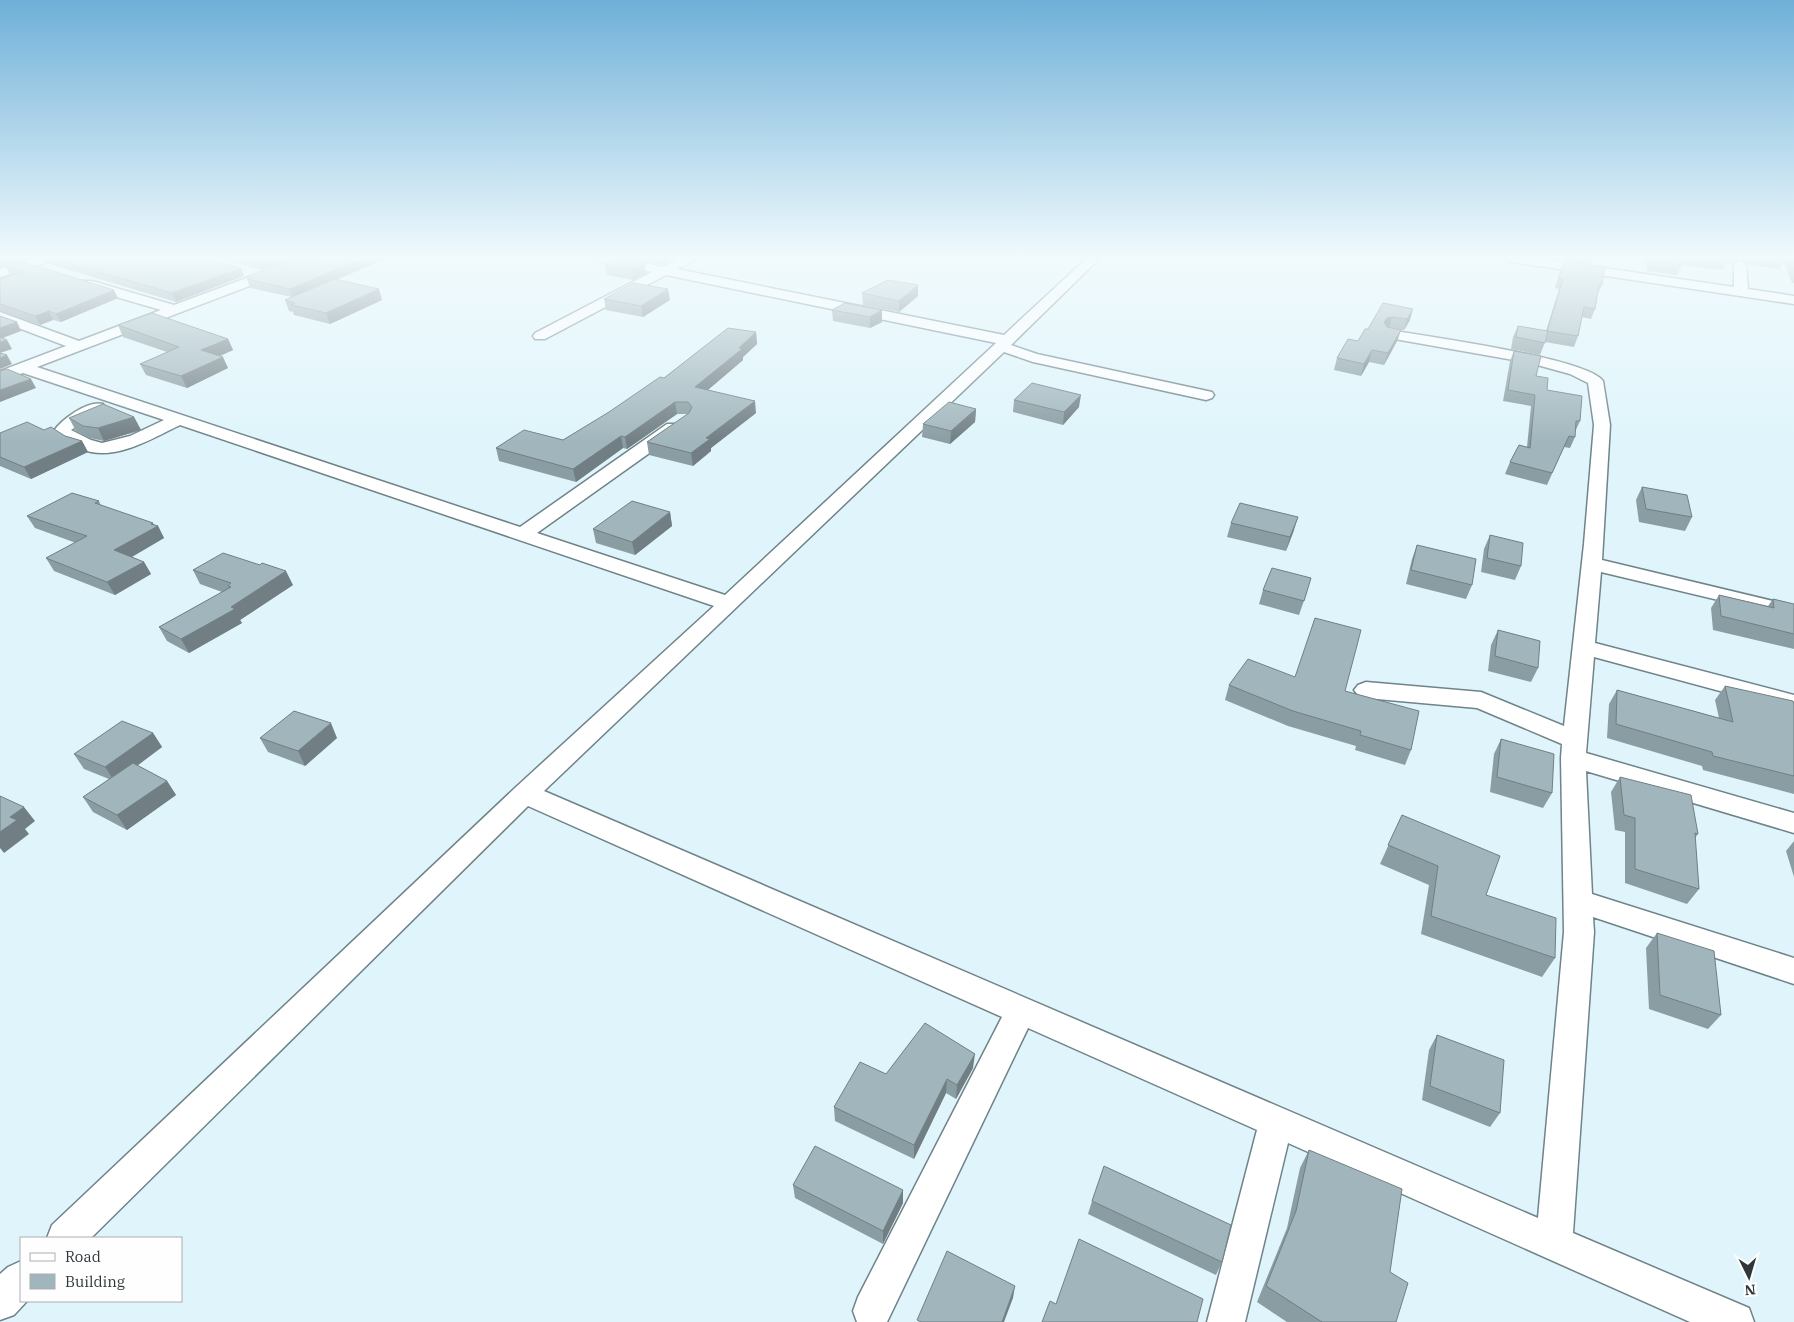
<svg xmlns="http://www.w3.org/2000/svg" width="1794" height="1322" viewBox="0 0 1794 1322" font-family="'IBM Plex Serif',serif">
  <style>
    .lines { fill: none; stroke-linecap: round; stroke-linejoin: round }
    .minor-casing { stroke: #6f8388; stroke-width: 3 }
    .minor { fill: #fff; fill-rule: evenodd }
    .wall { fill: #8a9da2 }
    .shaded-wall { fill: #717f84 }
    .building { fill: #a1b6bc; stroke: #717f84 }
  </style>
  <rect width="100%" height="100%" fill="#dff5fb"/>
  <g class="lines">
    <!-- minor casing -->
    <g class="minor-casing">
      <path id="minor" d="M36,258h18l-2,3 -52,16v-8z
        M300,258h17l-2,3 -278,106 483,160 147,-103h12l2,4 -2,4 -142,101 188,62 271,-252 -330,-68 -121,64h-10l-2,-3 2,-3 117,-61 -54,-11 -2,-3h24l43,9 17,-9h15l-2,3 -16,8 327,66 83,-77h13l-89,87 26,9 175,38 2,3 -2,3 -6,2 -173,-38 -29,-10 -460,439 994,427 26,-286 -3,-174 1,-14 -85,-36 -111,-10 -8,-3 -4,-5 4,-5 8,-3 115,10 83,34 20,-182 10,-119 -6,-42 -18,-9 -40,-11 -141,-25 -5,-1 -2,-3 2,-3 5,-1c35,6 198,28 214,51l7,44 -8,135 192,46v12l-193,-46 -6,71 199,52v16l-200,-54 -8,96 208,60v20l-208,-62 6,123 202,64v26l-201,-67 1,15 -21,301 176,75 5,14h-64l-402,-179 -43,179h-38l50,-192 -229,-102 -141,294h-30l-4,-11 5,-14 144,-280 -474,-211 -437,432h-44l5,-13 464,-438 198,-181 -534,-181c-27,13 -59,33 -89,27 -13,-3 -24,-10 -36,-16l-2,-4c8,-12 34,-32 50,-28l2,3 -2,3 -32,20 20,10 11,3 28,-7 34,-16 -141,-47 -23,8v-10l66,-25 -66,-25v-9l79,29 82,-31 -79,-23 -2,-3 2,-3h10l82,24z
        M1506,258h30l198,29v-22l6,-4 6,4 2,24 46,7v8l-282,-42z
        M21,1261v40h6l-13,14 -14,5v-46l8,-7z"/>
    </g>
    <!-- minor -->
    <use href="#minor" class="minor"/>
  </g>
  <!-- wall -->
  <path class="wall" d="M43,258h161l37,10 3,8 -68,26 -130,-39z
    M217,258h78l-32,12z
    M387,258l-51,22 46,20 -52,24 -36,-9 -1,-3 -4,-1 -4,-11 7,-3 -42,-9 -3,-9z
    M634,258h42l-13,7 -29,-6z
    M1563,258h32l-3,6 -29,-4z
    M1645,258h140v1l-5,10 -32,-4 -9,-6 -5,4 -7,-1 -4,8 -41,-5 -5,10 -30,-4z
    M1786,258h8v25h-2l-8,-21z
    M1564,261l38,24 -5,10 -2,14 -4,10 -9,-2 -4,19 -4,11 -29,-5 -5,13 -29,-6 2,-12 5,-11 28,5 13,-42 -4,-1 5,-17z
    M645,262l1,11 -13,7 -26,-5 -2,-11z
    M6,267l112,31 -57,24 -8,-2 -13,5 -40,-14v-32l10,-3z
    M918,285v11l-19,16 -36,-7 -1,-12z
    M604,299l66,1 -27,17 -37,-7z
    M1383,303l27,17 -6,10h-3l-4,11 -13,24 -15,-3 -8,14 -27,-6 3,-12 21,-17 10,-12z
    M832,310h50v12l-12,6 -37,-7z
    M118,325l110,14 5,11 -13,6 8,12 -41,20 -41,-13 -6,-11 27,-12 -44,-15z
    M756,332l1,12 -14,13v3l-35,30 48,23 -45,35v3l-18,15 -44,-11 -2,-13 41,-28h-11l-50,35 -4,-1 -47,34 -77,-21 -3,-13 67,-8 46,-28 55,-34z
    M1514,351l22,25 11,14 33,31 -5,11v5l-5,11 -6,-1 -17,38 -42,-11 5,-12 17,-15 4,-41 -28,-5 7,-40z
    M1014,400l65,7 -16,18 -50,-13z
    M976,409l-1,13 -25,22 -28,-7 1,-13z
    M134,417l7,13 -37,11 -14,-3 -14,-7 -7,-13z
    M44,430l38,11 6,11 -57,27 -31,-13v-33z
    M1642,487l50,30 -7,14 -46,-9 -3,-22z
    M99,501l2,5 57,20 6,12 -32,19 12,5 7,12 -36,21 -61,-24 -8,-13 30,-15 -41,-15 -8,-12z
    M670,512l2,14 -37,29 -39,-12 -3,-14z
    M1231,523l63,7 -8,21 -59,-14z
    M1490,535l31,31 -6,14 -34,-8 3,-23z
    M1417,545l55,40 -6,14 -60,-15 6,-25z
    M193,570l100,15 -53,35 2,3 -53,30 -22,-12 -8,-14 63,-35 -22,-8z
    M1263,590l44,2 -8,23 -40,-11z
    M1719,595l49,11 5,-7 21,5v45l-81,-19 -2,-22z
    M1498,630l40,38 -7,14 -43,-11 3,-26z
    M1295,677l50,14 66,59 -6,15 -50,-15 1,-4 -68,-20 -63,-26 4,-15z
    M1725,686l69,18v90l-91,-24 -1,-4 -95,-28 2,-34 8,-14 102,28 -4,-18z
    M153,733l9,14 -25,19 30,15 9,14 -49,35 -34,-18 -10,-15 26,-18 -25,-10 -10,-15z
    M260,738h77l-32,28 -37,-14z
    M1501,739l51,54 -9,15 -53,-16 4,-38z
    M1620,777l78,57 -3,4 4,51 -12,15 -62,-21v-51l-10,-2 -4,-38z
    M1402,815l84,80 69,63 -13,19 -121,-43 8,-49 -49,-21z
    M1794,841v36l-8,-26z
    M1657,933l64,82 -13,14 -59,-20 -3,-61z
    M1437,1035l63,78 -10,14 -68,-27 7,-50z
    M973,1068l-17,31 -10,-6 -32,66 -79,-38 -1,-14 52,-33z
    M1309,1150l81,122 6,50h-109l-30,-20 30,-74 13,-60z
    M793,1185l110,18 -20,41 -88,-46z
    M1092,1201l130,61 -6,13 -128,-61z"/>
  <!-- shaded-wall -->
  <path class="shaded-wall" d="M0,258h30l-30,9z
    M269,258h26l-32,12 -3,-9z
    M364,258h23l-94,40 -3,-9z
    M666,258h10l-13,7 -1,-5z
    M1736,258h4l-1,1 -5,4z
    M645,262l1,11 -13,7 -1,-11z
    M241,268l3,8 -68,26 -4,-9z
    M918,285v11l-19,16v-11z
    M379,289l3,11 -52,24 -4,-11z
    M668,289l2,11 -27,17 -2,-11z
    M114,290l4,8 -57,24 -5,-8z
    M1413,309l-3,11 -6,10 3,-11z
    M882,310v12l-12,6v-11z
    M49,311l4,9 -13,5 -5,-9z
    M1392,317l-3,11 -5,1v-7l3,-4z
    M17,322l4,9 -21,8v-11z
    M1401,330l-4,11 -13,24 4,-12z
    M756,332l1,12 -14,13v3l-46,39 -2,-12z
    M228,339l5,11 -27,12 -5,-12z
    M7,340l5,9 -12,4v-11z
    M1372,350l-3,12 -8,14 3,-12z
    M7,355l5,9 -12,5v-11z
    M223,357l5,11 -41,20 -6,-12z
    M31,379l5,9 -36,14v-12z
    M1081,395l-2,12 -16,18 1,-13z
    M755,401l1,12 -45,35v3l-18,15 -2,-13 15,-15z
    M675,402l2,12 -50,35 -2,-12z
    M976,409l-1,13 -25,22 1,-13z
    M134,417l7,13 -37,11 -6,-13z
    M621,436l2,12 -47,34 -3,-13z
    M82,441l6,11 -57,27 -7,-12z
    M670,512l2,14 -37,29 -3,-13z
    M1298,517l-4,13 -8,21 4,-14z
    M153,523l2,4 3,-1 6,12 -43,25 -7,-13z
    M144,562l7,12 -36,21 -8,-13z
    M286,571l7,14 -53,35 2,3 -53,30 -8,-14z
    M331,723l6,15 -32,28 -7,-15z
    M153,733l9,14 -47,35 -10,-15z
    M167,781l9,14 -49,35 -10,-15z
    M24,807l11,14 -10,8 4,5 -25,19 -4,-5v-16l10,-15z
    M975,1054l-2,14 -17,31 1,-14z
    M947,1079l-1,14 -32,66v-14z
    M903,1190v13l-20,41v-13z
    M1015,1286l-2,12 -9,24h-2z"/>
  <!-- building -->
  <path class="building" d="M51,258h153l37,10 -69,25z
    M246,258h23l-9,3z
    M303,258h61l-74,31 -43,-10z
    M616,258h7l22,4 -13,7 -27,-5z
    M653,258h13l-4,2z
    M1651,258h29l2,7 -30,-4z
    M1714,258h14l1,2z
    M1564,261l41,6 -3,18h-3l-4,24 -11,-2 -6,29 -31,-5 16,-52 -4,-1z
    M24,262l90,28 -58,24 -7,-3 -14,5 -35,-12v-25l23,-7 -17,-5z
    M335,279l44,10 -53,24 -35,-8 4,-2 -10,-3z
    M888,280l30,5 -19,16 -37,-8z
    M633,283l35,6 -27,17 -37,-7z
    M845,303l37,7 -12,7 -38,-7z
    M1383,303l30,6 -6,10 -15,-2 -5,1 -3,4 3,5 14,3 -13,23 -16,-3 -8,14 -27,-6 11,-19 10,2 7,-12h3z
    M152,313l76,26 -27,11 22,7 -42,19 -41,-12 39,-17 -61,-22z
    M0,316l17,6 -17,6z
    M1518,326l30,5 -3,12 -29,-6z
    M728,328l28,4 -17,16 3,1 -47,38 60,14 -49,37 4,1 -19,14 -44,-11 42,-29 3,-6 -4,-5h-13l-50,35 -4,-1 -48,33 -77,-21 28,-18 39,10 46,-28 51,-35 4,1z
    M0,337l7,3 -7,2z
    M1514,351l27,5 -5,20 12,2 -1,12 35,6 -2,25h-4l-1,16 -6,-1 -17,37 -42,-11 9,-17 11,3 5,-53 -27,-5z
    M0,353l7,2 -7,3z
    M7,369l24,10 -31,11v-19z
    M1032,383l49,12 -17,17 -50,-12z
    M949,402l27,7 -25,22 -28,-7z
    M103,404l31,13 -36,11 -15,-2 -14,-8z
    M27,422l17,8 7,-3 14,9 17,5 -58,26 -24,-10v-24z
    M1642,487l45,8 5,22 -46,-8z
    M72,493l27,8 -4,2 58,20 -2,1 7,2 -44,24 30,12 -37,20 -61,-24 41,-22 -60,-20z
    M632,501l38,11 -38,30 -39,-13z
    M1240,503l58,14 -8,20 -59,-14z
    M1490,535l33,8 -2,23 -34,-8z
    M1417,545l59,14 -4,26 -61,-15z
    M223,553l37,12 2,-2 24,8 -55,36 4,2 -54,30 -22,-12 72,-40 -3,-1 3,-3 -38,-13z
    M1272,568l39,10 -7,23 -41,-11z
    M1719,595l55,13 -1,-9 21,5v30l-73,-18z
    M1315,618l46,12 -16,61 74,20 -8,39 -51,-15 1,-4 -68,-20 -64,-26 19,-26 47,18z
    M1498,630l42,11 -2,27 -43,-12z
    M1725,686l68,15 1,3v72l-81,-20 -1,-4 -96,-28 1,-34 116,32z
    M294,711l37,12 -33,28 -38,-13z
    M122,721l31,12 -48,34 -31,-13z
    M1501,739l53,15 -2,39 -55,-16z
    M133,763l34,18 -50,34 -34,-18z
    M1620,777l71,18 7,39 -3,-1 4,56 -64,-20v-51l-11,-3z
    M0,796l24,11 -14,10 7,3 -17,12z
    M1402,815l98,41 -14,39 70,23 -1,40 -124,-42 7,-50 -50,-21z
    M1657,933l57,18 7,64 -61,-20z
    M925,1023l50,31 -18,31 -10,-6 -33,66 -80,-38 26,-45 26,12z
    M1437,1035l67,25 -4,53 -70,-27z
    M815,1146l88,44 -20,41 -90,-46z
    M1309,1150l93,39 -12,83 18,11 -12,39h-74l-56,-36 30,-75z
    M1104,1166l127,59 -9,37 -130,-61z
    M1079,1239l124,60 -6,23h-155l8,-21 6,3z
    M947,1251l68,35 -13,36h-81l-4,-2z"/>
  <!-- sky -->
  <linearGradient id="sky" x2="0" y2="1"><stop stop-color="#6eb0d8"/><stop offset="0.58" stop-color="#f1fafd"/><stop offset="1" stop-color="#f1fafd" stop-opacity="0"/></linearGradient>
  <rect width="1794" height="443" fill="url(#sky)"/>
  <!-- legend -->
  <rect x="20" y="1237" width="162" height="65" fill="#fefefe" stroke="#abaeb0"/>
  <rect x="30" y="1253" width="25" height="8" fill="#ffffff" stroke="#abaeb0"/>
  <text x="65" y="1262" font-size="15" fill="#2f373a">Road</text>
  <rect x="30" y="1274" width="25" height="15" fill="#a1b6bc" stroke="#abaeb0"/>
  <text x="65" y="1287" font-size="15" fill="#2f373a">Building</text>
  <!-- north arrow -->
  <g transform="translate(1749 1277) rotate(175)" stroke="#fefefe" stroke-width="4" paint-order="stroke">
  <path d="M0-4L9 19L0 12L-9 19Z" fill="#2f373a"/>
  <text y="-8" font-size="14" font-weight="bold" text-anchor="middle" fill="#2f373a">N</text>
  </g>
</svg>
